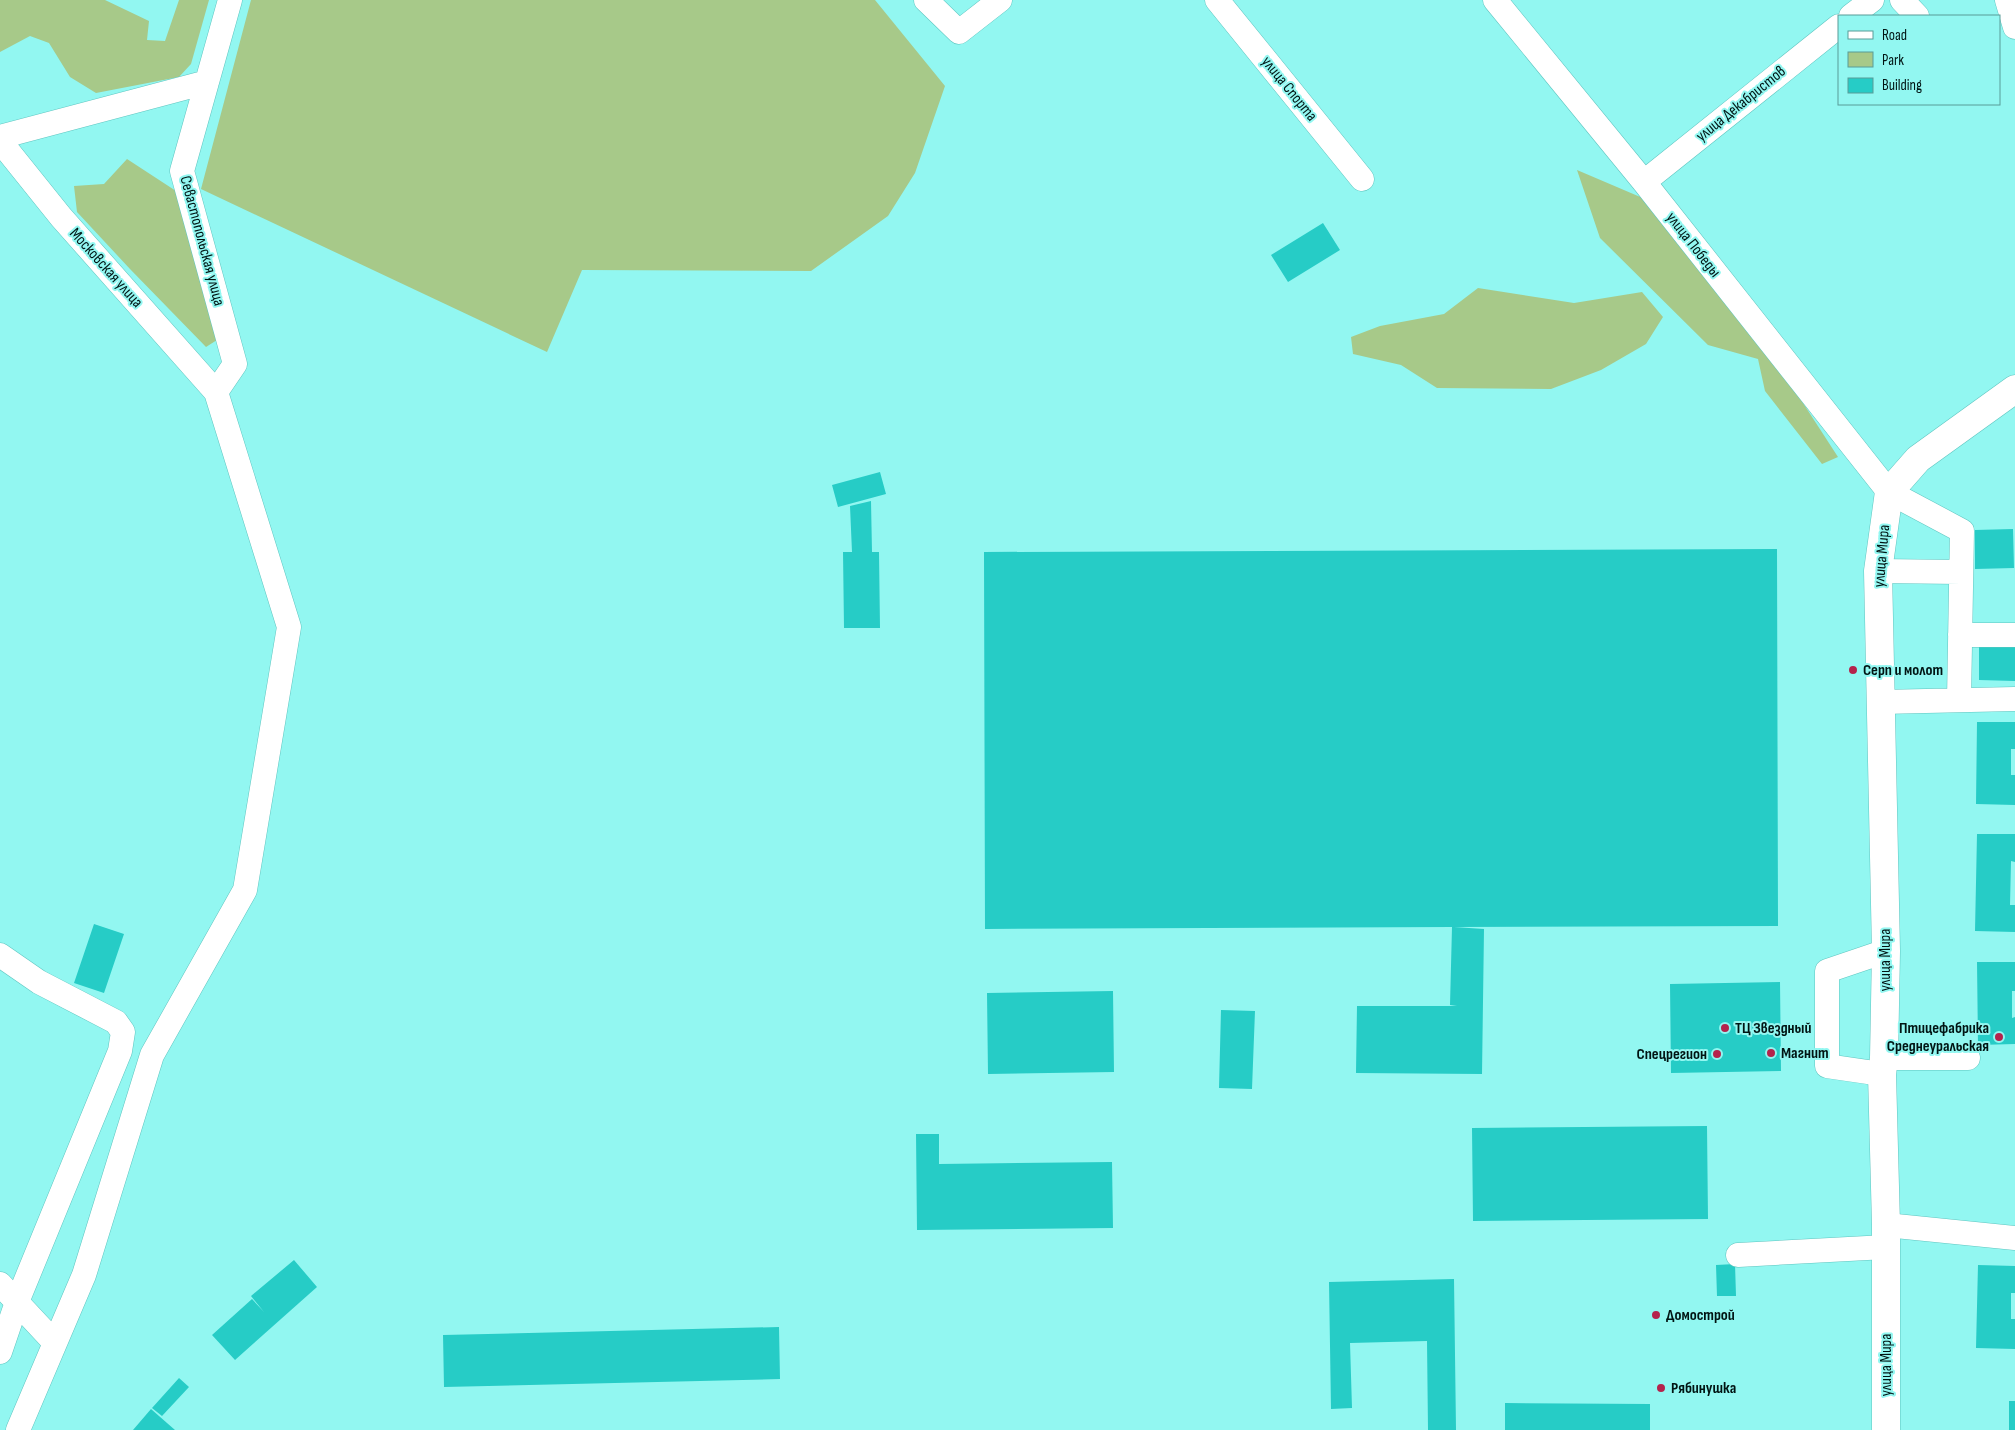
<svg xmlns="http://www.w3.org/2000/svg" width="2015" height="1430" viewBox="0 0 2015 1430" font-family="'Sofia Sans Condensed',sans-serif">
  <style>
    .green { fill: #a7c989 }
    .building { fill: #26ccc6 }
    .lines { fill: none; stroke-linecap: round; stroke-linejoin: round }
    .minor-casing { stroke: #5fc5c0; stroke-width: 25 }
    .major-casing { stroke: #5fc5c0; stroke-width: 29 }
    .minor { stroke: #fff; stroke-width: 24 }
    .major { stroke: #fff; stroke-width: 28 }
    .poi-dot { fill: #b4234c; stroke: #92f7f1; stroke-width: 2 }
    .labels { text-anchor: middle; dominant-baseline: central; stroke-width: 4; stroke-linejoin: round; paint-order: stroke }
    .street-label { font-size: 16px; fill: #011413; stroke: #92f7f1 }
    .poi-label { font-size: 16px; font-weight: bold; fill: #011413; stroke: #92f7f1; text-anchor: start }
  </style>
  <rect width="100%" height="100%" fill="#92f7f1"/>
  <!-- green -->
  <path class="green" d="M0,0h105l44,21 -2,19 18,1 14,-41h30l-18,64 -12,13 -83,16 -26,-16 -21,-34 -19,-7 -30,16z
    M251,0h624l70,86 -30,87 -27,43 -77,55 -229,-1 -35,82 -346,-163z
    M127,159l49,32 41,149 -11,7 -76,-78 -53,-57 -3,-26 30,-2z
    M1577,170l68,29 132,164 61,94 -16,7 -57,-73 -7,-32 -50,-14 -108,-107z
    M1478,288l96,15 68,-11 21,25 -17,27 -45,26 -50,19 -114,-1 -36,-23 -48,-11 -2,-17 29,-11 64,-12z"/>
  <!-- building -->
  <path class="building" d="M1323,223l17,27 -52,32 -17,-27z
    M880,472l6,22 -48,13 -6,-22z
    M871,501l1,51h7l1,76h-36l-1,-76h9l-2,-46z
    M2013,529l1,39 -39,1v-39z
    M1777,549l1,377 -324,1 30,2 -2,145 -126,-1 1,-67h100l-7,-1 2,-78 -467,2 -1,-377z
    M1979,643h36v38l-36,-1z
    M1977,722h38v27h-4v26h4v30l-39,-1z
    M1977,834h38v28l-4,-1 -1,44h5v27l-40,-1z
    M94,924l30,10 -20,59 -30,-10z
    M1977,962h38v29h-3v27l3,-1v27l-37,1z
    M1780,982l1,89 -110,2 -1,-89z
    M1113,991l1,81 -126,2 -1,-81z
    M1221,1010l34,1 -3,78 -33,-1z
    M1707,1126l1,93 -235,2 -1,-93z
    M916,1134h23v30l173,-2 1,66 -196,2z
    M294,1260l23,27 -82,73 -23,-25 40,-36 12,13 -13,-16z
    M1735,1264l1,32h-19l-1,-31z
    M1978,1265l37,1v27h-4v26h4v30l-39,-1z
    M1454,1279l2,151h-28l-1,-89 -77,2 2,65 -21,1 -2,-127z
    M779,1327l1,52 -336,8 -1,-52z
    M179,1378l10,9 -27,29 -10,-8z
    M2009,1401h6v29h-6z
    M1505,1403l145,1v26h-145z
    M151,1409l24,21h-42z"/>
  <g class="lines">
    <!-- minor casing -->
    <g class="minor-casing">
      <path id="minor" d="M926,0l33,32 41,-32
        M1217,0l145,179
        M1495,0l149,182 245,310 73,39 -3,169
        M1902,0l15,16
        M2007,0l8,27
        M1851,16l21,-16
        M0,137l207,-55
        M0,141l61,76 155,175 73,235 -44,263 -93,165 -68,220 -66,155
        M1644,182l195,-156
        M216,392l19,-28 -53,-193 48,-171
        M1878,571l83,1
        M1960,635h55
        M1881,702l134,-3
        M0,955l39,27 77,40 7,10 -3,19 -103,251 -17,50
        M1884,1058h84
        M1882,1074l-55,-8v-95l59,-20
        M1886,1225l129,13
        M1738,1255l148,-8
        M0,1284l55,59"/>
    </g>
    <!-- major casing -->
    <g class="major-casing">
      <path id="major" d="M1886,1430v-205l-4,-151 2,-16 2,-107 -8,-380 11,-79 29,-33 97,-70"/>
    </g>
    <!-- minor -->
    <use href="#minor" class="minor"/>
    <!-- major -->
    <use href="#major" class="major"/>
  </g>
  <!-- markers -->
  <g class="poi-dot">
    <circle cx="1853" cy="670" r="5"/>
    <circle cx="1725" cy="1028" r="5"/>
    <circle cx="1999" cy="1037" r="5"/>
    <circle cx="1771" cy="1053" r="5"/>
    <circle cx="1717" cy="1054" r="5"/>
    <circle cx="1656" cy="1315" r="5"/>
    <circle cx="1661" cy="1388" r="5"/>
  </g>
  <g class="labels">
    <!-- street labels -->
    <g class="street-label">
      <text transform="translate(1289 89) rotate(51)">улица Спорта</text>
      <text transform="translate(1741 104) rotate(-39)">улица Декабристов</text>
      <text transform="translate(202 241) rotate(75)">Севастопольская улица</text>
      <text transform="translate(1693 245) rotate(52)">улица Победы</text>
      <text transform="translate(106 268) rotate(48)">Московская улица</text>
      <text transform="translate(1882 556) rotate(-85)">улица Мира</text>
      <text transform="translate(1885 960) rotate(-90)">улица Мира</text>
      <text transform="translate(1886 1365) rotate(-90)">улица Мира</text>
    </g>
    <!-- poi labels -->
    <g class="poi-label">
      <text x="1863" y="670">Серп и молот</text>
      <text x="1735" y="1028">ТЦ Звездный</text>
      <text x="1989" y="1028" text-anchor="end">Птицефабрика<tspan x="1989" dy="18">Среднеуральская</tspan></text>
      <text x="1781" y="1053">Магнит</text>
      <text x="1707" y="1054" text-anchor="end">Спецрегион</text>
      <text x="1666" y="1315">Домострой</text>
      <text x="1671" y="1388">Рябинушка</text>
    </g>
  </g>
  <!-- legend -->
  <rect x="1838" y="15" width="162" height="90" fill="#92f7f1" stroke="#589c98"/>
  <rect x="1848" y="31" width="25" height="8" fill="#ffffff" stroke="#589c98"/>
  <text x="1882" y="40" font-size="15" fill="#011413">Road</text>
  <rect x="1848" y="52" width="25" height="15" fill="#a7c989" stroke="#589c98"/>
  <text x="1882" y="65" font-size="15" fill="#011413">Park</text>
  <rect x="1848" y="78" width="25" height="15" fill="#26ccc6" stroke="#589c98"/>
  <text x="1882" y="90" font-size="15" fill="#011413">Building</text>
</svg>
